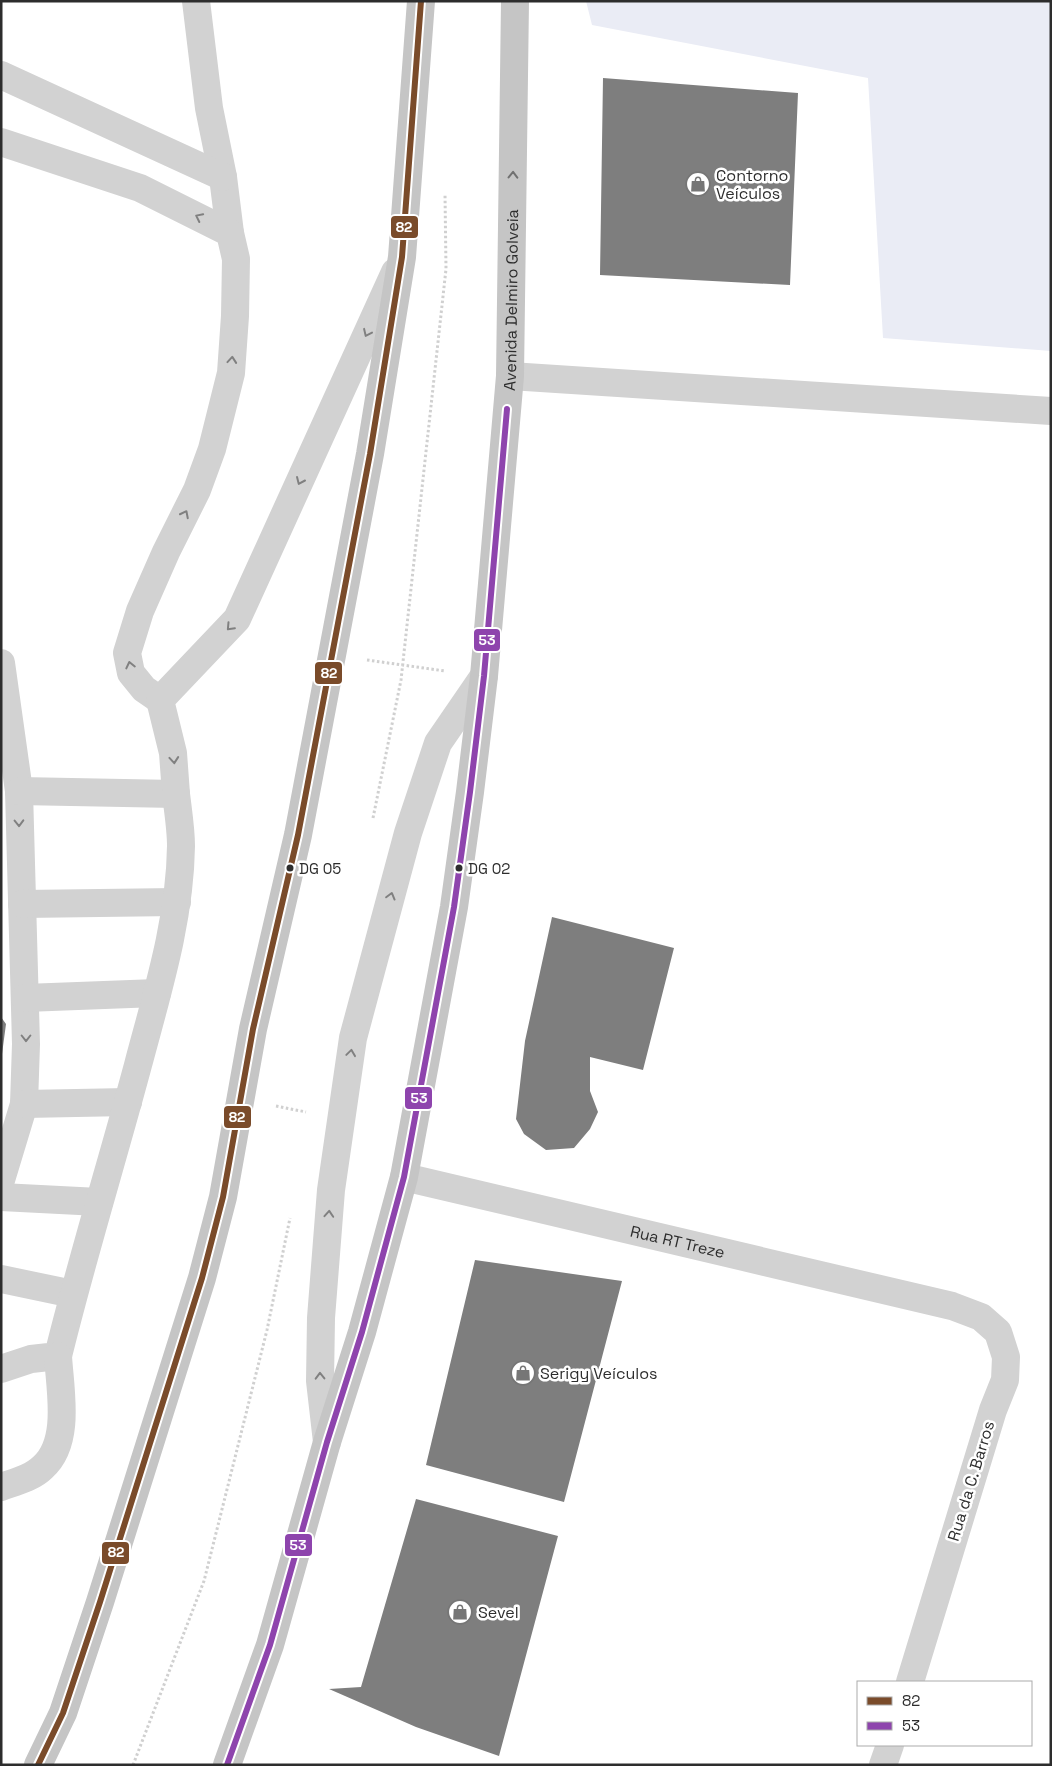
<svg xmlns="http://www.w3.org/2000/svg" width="1052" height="1766" viewBox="0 0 1052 1766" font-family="'Space Grotesk',sans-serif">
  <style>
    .green { fill: #eaecf5 }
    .building { fill: #7e7e7e }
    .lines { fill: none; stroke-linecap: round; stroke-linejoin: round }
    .path { stroke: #d0d0d0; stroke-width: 3; stroke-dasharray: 2.5 2.5; stroke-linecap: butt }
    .minor { stroke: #d2d2d2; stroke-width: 28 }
    .major { stroke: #c5c5c5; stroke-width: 28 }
    .bus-1-casing { stroke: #fff; stroke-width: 10 }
    .bus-2-casing { stroke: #fff; stroke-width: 10 }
    .bus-1 { stroke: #7a4b2a; stroke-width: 6 }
    .bus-2 { stroke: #8e44ad; stroke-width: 6 }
    .oneway { stroke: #717171 }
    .oneway2 { stroke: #808080 }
    .bus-dot { fill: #2d2d2d; stroke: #fff; stroke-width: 2 }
    .labels { text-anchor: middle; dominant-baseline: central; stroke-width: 5; stroke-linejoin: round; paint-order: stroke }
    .bus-label { font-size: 15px; fill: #2d2d2d; stroke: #fff; text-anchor: start }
    .poi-label { font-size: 16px; fill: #2d2d2d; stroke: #fff; text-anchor: start }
    .street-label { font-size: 16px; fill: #2d2d2d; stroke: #fff }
    .line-badge { stroke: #fff; stroke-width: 2 }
    .badge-label { font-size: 14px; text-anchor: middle; font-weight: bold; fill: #fff }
  </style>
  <rect width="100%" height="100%" fill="#fff"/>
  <!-- green -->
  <path class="green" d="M586,1h465v350l-168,-13 -15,-260 -276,-53z"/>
  <!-- building -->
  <path class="building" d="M603,78l195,15 -8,192 -190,-10z
    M552,917l122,31 -31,122 -53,-13v34l8,21 -8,17 -16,19 -28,2 -22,-16 -8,-15 9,-78z
    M1,1017l5,7 -4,30 -1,-1z
    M475,1260l147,21 -58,221 -138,-37z
    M416,1499l142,37 -59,220 -83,-29 -87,-38 32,-2z"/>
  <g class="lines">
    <!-- path -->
    <path class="path" d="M367,660l78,11
      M373,818l28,-138 45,-411 -1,-75
      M276,1106l30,6
      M133,1765l71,-184 63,-251 23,-112"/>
    <!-- minor -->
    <g class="minor">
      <path d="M196,1l13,107 14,69 7,56"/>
      <path d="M1,75l222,102"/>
      <path d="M1,142l139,46 90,45 6,26 -1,57 -4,57 -19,76 -15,41 -31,62 -26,59 -13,42 4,20 13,16 16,11"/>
      <path d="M510,376l541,35"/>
      <path d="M1,663l18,128 7,253 -2,60 -23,76"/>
      <path d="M19,791l157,3 -3,-41 -13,-53 77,-81 158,-347"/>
      <path d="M22,904l155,-2"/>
      <path d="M25,998l132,-5"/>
      <path d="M24,1104l104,-2"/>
      <path id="s1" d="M404,1177l548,129 29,11 17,15 8,25 -1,23 -12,30 -83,272"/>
      <path d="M1,1197l98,5"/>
      <path d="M1,1279l72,15"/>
      <path d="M1,1369l30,-10 27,-3c24,-98 54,-194 80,-291 19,-72 42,-144 43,-219 0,-17 -3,-35 -5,-52"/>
      <path d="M327,1442l-7,-61 1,-63 10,-128 22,-152 55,-205 30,-90 46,-67"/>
      <path d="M1,1487c14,-5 31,-9 42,-20 28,-25 17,-77 15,-111"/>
      <path d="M883,1765l7,-20"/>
    </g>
    <!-- major -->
    <g class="major">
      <path d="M38,1765l25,-52 37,-111 102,-324 21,-81 30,-168 45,-194 72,-381 32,-197 19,-256"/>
      <path id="s2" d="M227,1765l43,-120 57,-203 35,-110 42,-155 50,-270 16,-115 14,-116 26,-300 5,-375"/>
    </g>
    <!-- bus-1 casing -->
    <g class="bus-1-casing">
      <path id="bus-1" d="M38,1765l25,-52 37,-111 102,-324 21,-81 30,-168 45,-194 72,-381 32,-197 19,-256"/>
    </g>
    <!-- bus-2 casing -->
    <g class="bus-2-casing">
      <path id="bus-2" d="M227,1765l43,-120 57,-203 35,-110 42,-155 50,-270 16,-115 14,-116 23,-267"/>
    </g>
    <!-- bus-1 -->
    <use href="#bus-1" class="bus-1"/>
    <!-- bus-2 -->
    <use href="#bus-2" class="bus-2"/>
  </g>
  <!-- one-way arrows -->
  <defs><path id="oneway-chevron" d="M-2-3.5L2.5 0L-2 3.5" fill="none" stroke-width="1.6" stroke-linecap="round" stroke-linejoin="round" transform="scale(1.25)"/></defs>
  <use class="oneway" href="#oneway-chevron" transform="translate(513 175) rotate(-89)"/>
  <g class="oneway2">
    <use href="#oneway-chevron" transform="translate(199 217) rotate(-154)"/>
    <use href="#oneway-chevron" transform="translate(367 333) rotate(115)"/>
    <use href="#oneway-chevron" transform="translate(232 360) rotate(-85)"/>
    <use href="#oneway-chevron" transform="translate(300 481) rotate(114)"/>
    <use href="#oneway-chevron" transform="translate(185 514) rotate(-63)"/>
    <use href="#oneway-chevron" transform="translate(230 627) rotate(133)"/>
    <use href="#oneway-chevron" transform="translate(130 665) rotate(-103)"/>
    <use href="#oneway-chevron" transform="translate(174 760) rotate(85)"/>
    <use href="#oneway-chevron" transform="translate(19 823) rotate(89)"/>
    <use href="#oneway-chevron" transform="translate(391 896) rotate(-75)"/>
    <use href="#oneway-chevron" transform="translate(26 1038) rotate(90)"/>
    <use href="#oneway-chevron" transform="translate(351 1053) rotate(-82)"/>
    <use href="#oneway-chevron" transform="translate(329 1214) rotate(-86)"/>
    <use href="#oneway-chevron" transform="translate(320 1376) rotate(-91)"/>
  </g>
  <!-- icons -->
  <defs>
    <g id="shop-ring" transform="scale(1.25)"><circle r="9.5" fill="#fff" stroke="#767676" stroke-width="1.5"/><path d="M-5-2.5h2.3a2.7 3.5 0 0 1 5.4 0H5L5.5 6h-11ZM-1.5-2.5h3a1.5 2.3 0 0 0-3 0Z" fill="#767676"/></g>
  </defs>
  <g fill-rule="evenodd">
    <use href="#shop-ring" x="698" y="184"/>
    <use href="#shop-ring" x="523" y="1373"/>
    <use href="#shop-ring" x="460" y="1612"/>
  </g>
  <!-- markers -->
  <g class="bus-dot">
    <circle cx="290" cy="868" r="4.5"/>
    <circle cx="459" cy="868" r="4.5"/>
  </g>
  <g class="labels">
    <!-- bus labels -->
    <g class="bus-label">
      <text x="299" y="868">DG 05</text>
      <text x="468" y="868">DG 02</text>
    </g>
    <!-- poi labels -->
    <g class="poi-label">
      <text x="716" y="175">Contorno<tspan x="716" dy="18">Veículos</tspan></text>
      <text x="540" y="1373">Serigy Veículos</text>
      <text x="478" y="1612">Sevel</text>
    </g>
    <!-- street labels -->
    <g class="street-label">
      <text stroke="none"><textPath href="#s2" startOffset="1499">Avenida Delmiro Golveia</textPath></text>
      <text stroke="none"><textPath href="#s1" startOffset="281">Rua RT Treze</textPath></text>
      <text transform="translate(971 1481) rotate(-73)">Rua da C. Barros</text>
    </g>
  </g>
  <g class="line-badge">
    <rect x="390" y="215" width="29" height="24" rx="5" fill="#7a4b2a"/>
    <rect x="473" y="628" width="28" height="24" rx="5" fill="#8e44ad"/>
    <rect x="314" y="661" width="29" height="24" rx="5" fill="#7a4b2a"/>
    <rect x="404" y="1086" width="29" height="24" rx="5" fill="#8e44ad"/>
    <rect x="223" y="1105" width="29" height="24" rx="5" fill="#7a4b2a"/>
    <rect x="284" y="1533" width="29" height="24" rx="5" fill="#8e44ad"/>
    <rect x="101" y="1541" width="29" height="24" rx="5" fill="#7a4b2a"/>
  </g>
  <g class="badge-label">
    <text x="404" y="232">82</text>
    <text x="487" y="645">53</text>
    <text x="329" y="678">82</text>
    <text x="419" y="1103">53</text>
    <text x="237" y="1122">82</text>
    <text x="298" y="1550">53</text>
    <text x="116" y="1557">82</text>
  </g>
  <!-- border -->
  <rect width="1052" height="1766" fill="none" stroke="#2d2d2d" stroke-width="5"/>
  <!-- legend -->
  <rect x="857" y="1681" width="175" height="65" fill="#ffffff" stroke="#ababab"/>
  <rect x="867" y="1697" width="25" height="8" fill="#7a4b2a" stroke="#ababab"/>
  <text x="902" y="1706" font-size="15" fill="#2d2d2d">82</text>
  <rect x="867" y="1722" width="25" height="8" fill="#8e44ad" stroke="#ababab"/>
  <text x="902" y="1731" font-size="15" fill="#2d2d2d">53</text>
</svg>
